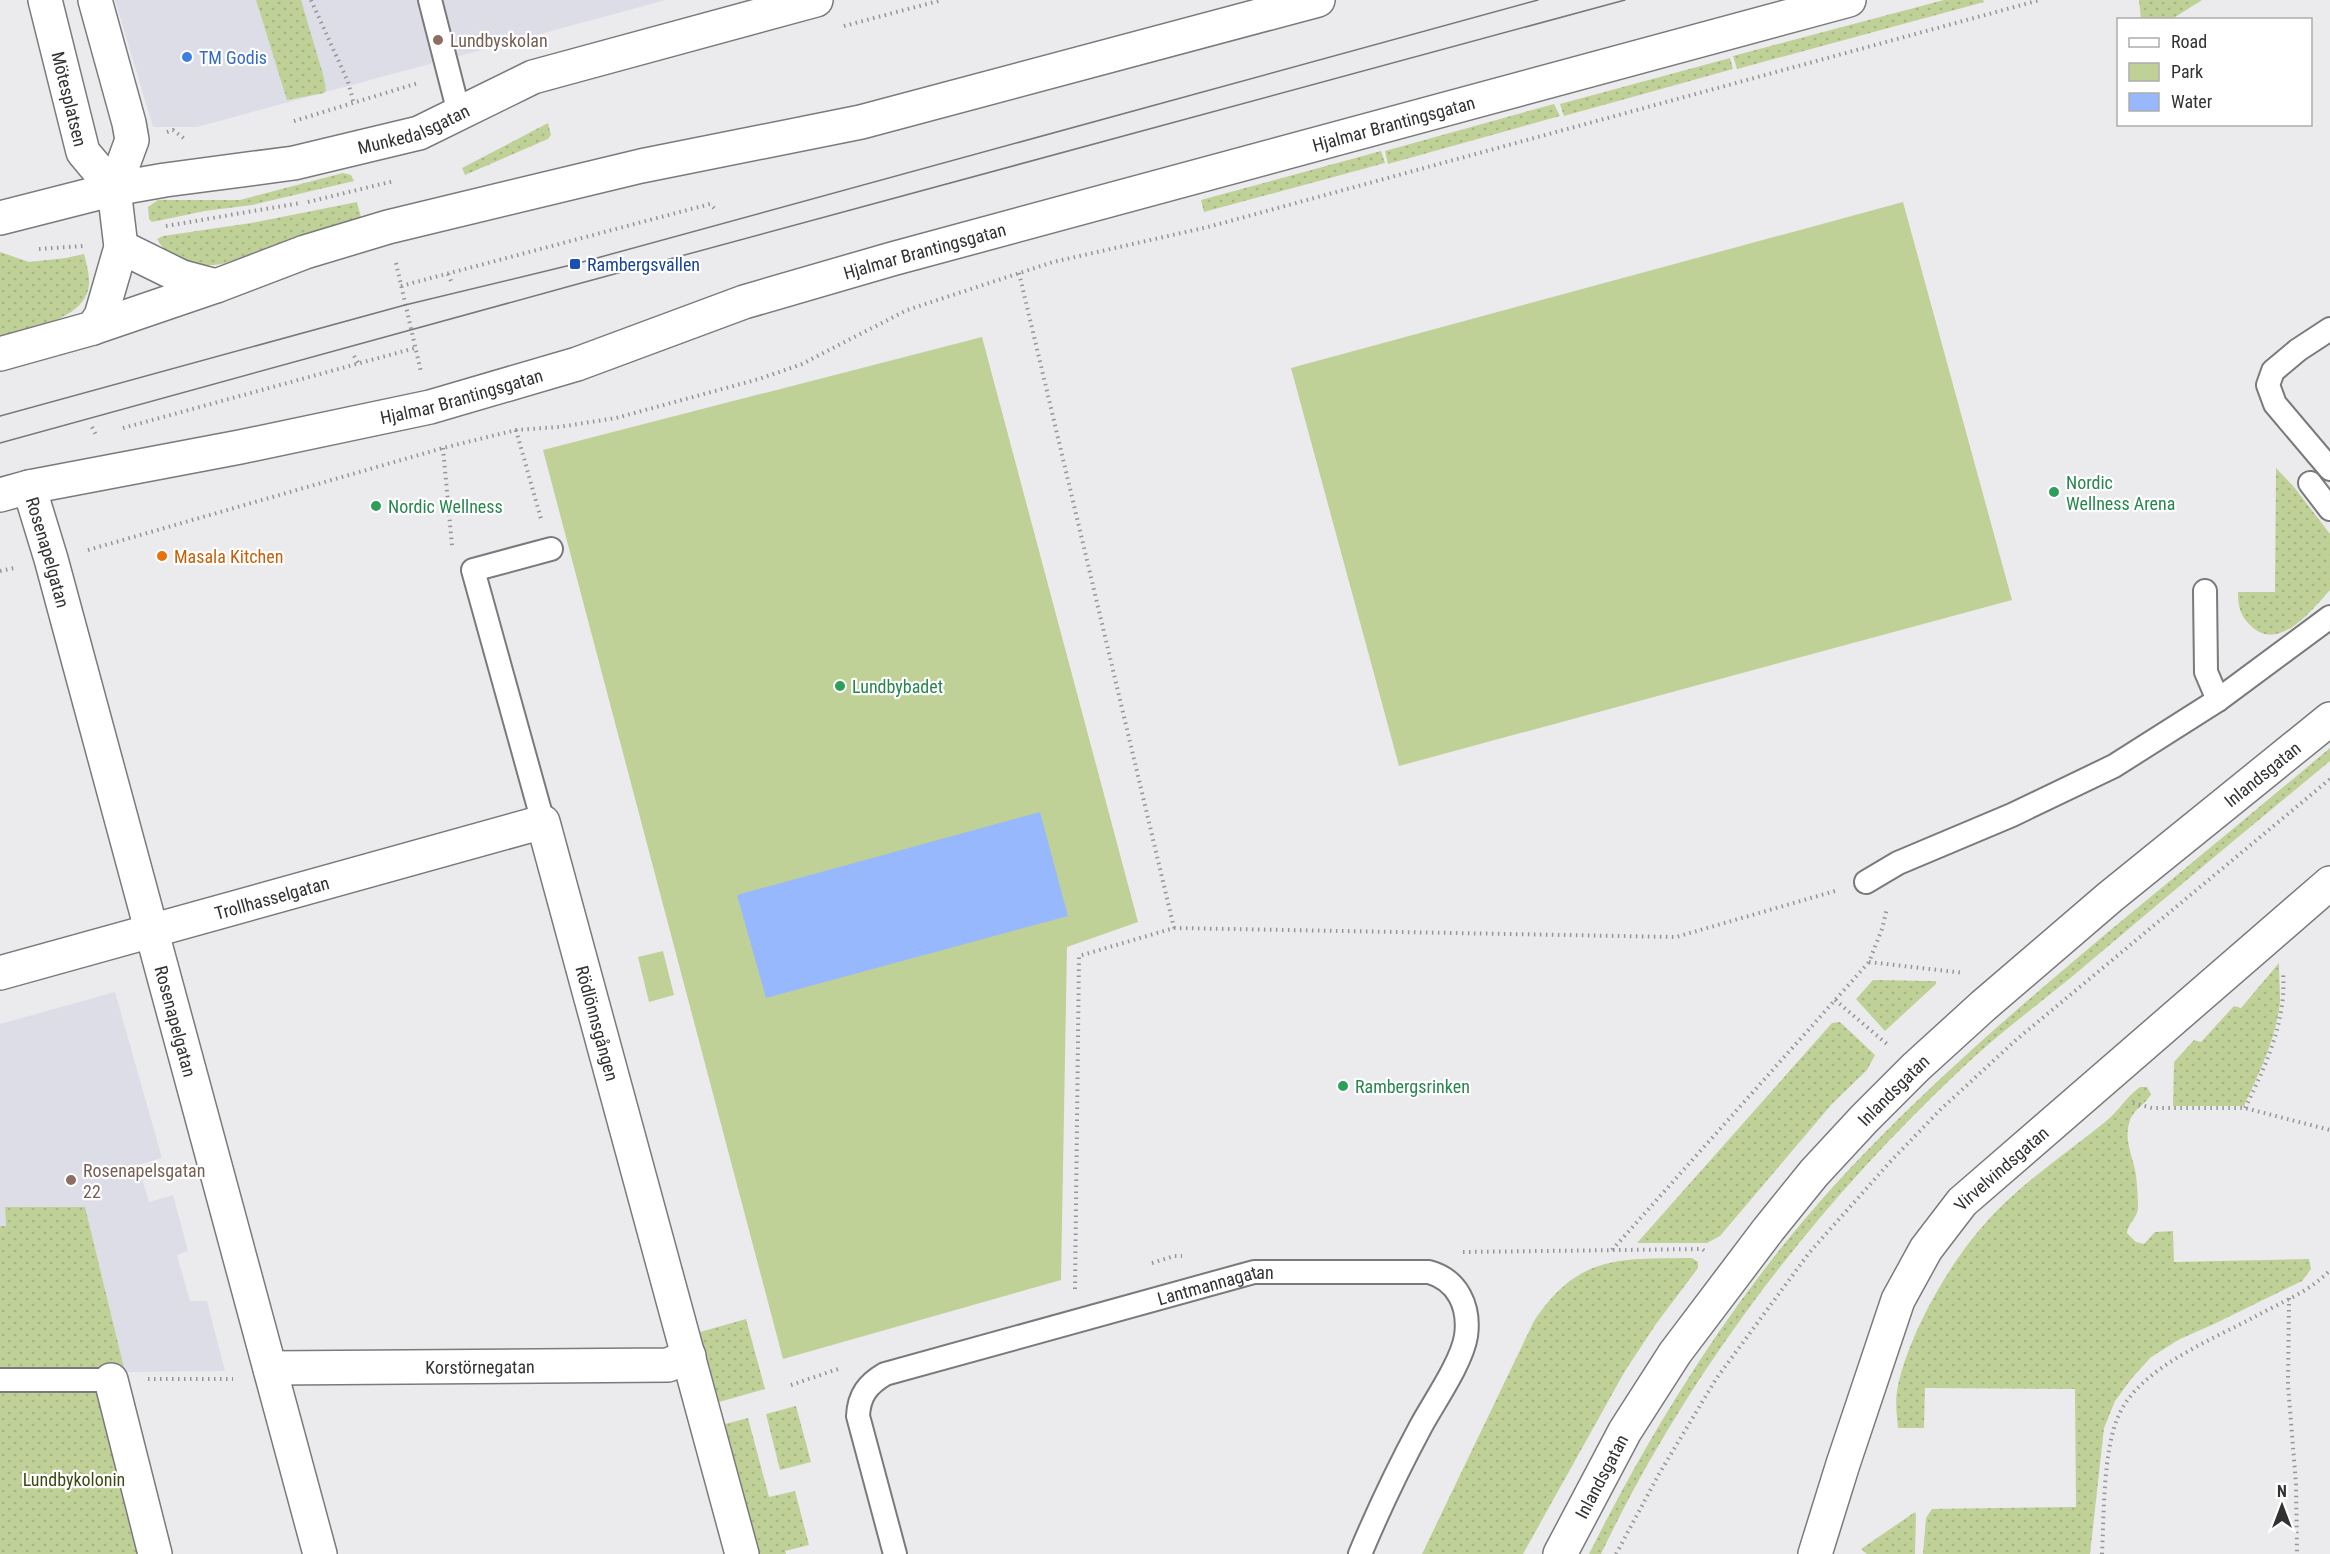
<svg xmlns="http://www.w3.org/2000/svg" width="2330" height="1554" viewBox="0 0 2330 1554" font-family="'Roboto Condensed',sans-serif">
  <style>
    .built { fill: #dddde7 }
    .grass { fill: url(#grass-dots) }
    .park { fill: #bfd197 }
    .water { fill: #97b8fd }
    .lines { fill: none; stroke-linecap: round; stroke-linejoin: round }
    .lane-casing { stroke: #7a7a7d; stroke-width: 26 }
    .street-casing { stroke: #7a7a7d; stroke-width: 36 }
    .secondary-casing { stroke: #7a7a7d; stroke-width: 36 }
    .path { stroke: #959597; stroke-width: 4; stroke-dasharray: 1.5 4.5; stroke-linecap: butt }
    .lane { stroke: #fff; stroke-width: 22 }
    .street { stroke: #fff; stroke-width: 33 }
    .secondary { stroke: #fff; stroke-width: 33 }
    .tram { stroke: #777779; stroke-width: 1.5 }
    .education-dot { fill: #8d6e63; stroke: #fff; stroke-width: 2 }
    .shop-dot { fill: #3f7fe0; stroke: #fff; stroke-width: 2 }
    .transit-dot { fill: #1a4fb4; stroke: #fff; stroke-width: 2 }
    .leisure-dot { fill: #2e9e5b; stroke: #fff; stroke-width: 2 }
    .food-dot { fill: #e8710a; stroke: #fff; stroke-width: 2 }
    .labels { text-anchor: middle; dominant-baseline: central; stroke-width: 4.5; stroke-linejoin: round; paint-order: stroke }
    .education-label { font-size: 18px; fill: #785e54; stroke: #fff; text-anchor: start }
    .shop-label { font-size: 18px; fill: #366cbe; stroke: #fff; text-anchor: start }
    .street-label { font-size: 18px; fill: #323233; stroke: #fff }
    .transit-label { font-size: 18px; fill: #164399; stroke: #fff; text-anchor: start }
    .leisure-label { font-size: 18px; fill: #27864d; stroke: #fff; text-anchor: start }
    .food-label { font-size: 18px; fill: #c56008; stroke: #fff; text-anchor: start }
    .park-label { font-size: 18px; fill: #3c4910; stroke: #fff }
  </style>
  <defs>
    <pattern id="grass-dots" width="8" height="8" patternUnits="userSpaceOnUse" patternTransform="scale(1.5)"><rect width="8" height="8" fill="#bfd197"/><path d="M2 2h.1M6 6h.1" fill="none" stroke="#a5b483" stroke-width="1.8" stroke-linecap="round"/></pattern>
  </defs>
  <rect width="100%" height="100%" fill="#ebebee"/>
  <!-- built -->
  <path class="built" d="M115,0h551l-469,127h-44z
    M115,992l47,166 -24,7 11,37 24,-7 15,56 -11,4 13,46h17l18,70 -101,1 -119,-165 1,19h-6v-202z"/>
  <!-- grass -->
  <path class="grass" d="M256,0h45l23,78 2,12 -2,3 -37,7z
    M1944,0h39l1,2 -247,67 -4,-13z
    M2139,0h63l-30,19h-31z
    M1730,58l3,11 -169,47 -4,-12z
    M1554,104l6,12 -172,48 -3,-13z
    M548,123l3,12 -3,4 -83,36 -3,-7z
    M1381,151l4,12 -181,49 -3,-12z
    M343,173l8,2 3,6 -102,24 -47,6 -53,11 -3,-3 -1,-12 10,-7h82z
    M357,202l5,19 -140,43c-26,4 -50,0 -65,-25l6,-3 88,-13z
    M0,252l29,10 37,-4 18,-4c2,8 5,18 5,27 1,39 -61,47 -89,55z
    M2276,468l18,19 36,47v56c-18,20 -51,63 -79,36 -11,-10 -13,-20 -13,-34h37z
    M2330,748v13c-86,71 -171,142 -256,214 -39,32 -81,63 -117,98 -145,137 -270,301 -356,481h-12c65,-130 144,-256 242,-365 90,-99 191,-185 294,-271 68,-56 137,-113 205,-170z
    M2279,963c0,12 1,25 1,37 -2,35 -22,75 -36,106h-71l1,-44 20,-22 7,2 33,-36 7,2z
    M1873,980l55,1h8v3l-51,47 -29,-32z
    M1840,1022l35,33 -8,15 -36,35 -111,131 -13,7h-70l195,-220z
    M2140,1087h7l4,7c-5,10 -17,15 -21,26 -7,20 3,36 6,55 1,10 2,23 2,33 -1,11 -10,15 -11,25l9,9 8,2 11,-12 18,-1 1,31 135,-3 2,10 -9,12 -88,43 -34,15 -29,18 -19,21 -17,23 -11,27 -14,126h-167l3,-36 6,-9 144,-2 -1,-118 -150,-1 -1,40h-26c-1,-12 -3,-25 -1,-37 9,-52 51,-126 86,-165 34,-40 81,-71 122,-104 13,-10 21,-25 35,-35z
    M5,1207h80l84,347h-169v-328h6z
    M1692,1258l6,4v6l-42,56 -31,47 -102,183h-101l112,-233c45,-67 85,-62 158,-63z
    M746,1319l19,70 -46,13 -19,-70z
    M796,1406l15,56 -31,8 -14,-56z
    M748,1418l21,79 26,-6 14,54 -24,6 1,3h-27l-34,-130z
    M1915,1512l1,3 -1,39h-48l-6,-5z"/>
  <!-- park -->
  <path class="park" d="M1903,202l109,398 -613,166 -108,-398z
    M982,337l156,585 -71,25 -6,333 -278,79 -240,-909z
    M663,951l11,44 -25,7 -11,-45z"/>
  <!-- water -->
  <path class="water" d="M1040,812l28,104 -302,82 -29,-103z"/>
  <g class="lines">
    <!-- lane casing -->
    <g class="lane-casing">
      <g id="lane">
        <path d="M430,0l29,113"/>
        <path d="M2330,329l-32,21 -25,21 -5,14 7,19 55,65"/>
        <path d="M2310,483l20,26"/>
        <path d="M2205,591l1,81 12,28"/>
        <path d="M543,822l-70,-252 78,-21"/>
        <path d="M1866,882l32,-19 114,-48 102,-49 104,-66 112,-83"/>
        <path d="M0,1380h111"/>
        <path id="s1" d="M895,1554l-37,-138c1,-21 10,-32 27,-42l369,-102h175c29,8 41,35 37,64 -4,26 -32,66 -45,90 -22,41 -43,85 -61,128"/>
      </g>
    </g>
    <!-- street casing -->
    <g class="street-casing">
      <g id="street">
        <path id="s2" d="M45,0l38,152 31,37"/>
        <path id="s3" d="M0,218l114,-29 51,-9 129,-17 125,-30 114,-56 283,-77"/>
        <path d="M121,247l61,30 34,9"/>
        <path d="M93,328l8,-12 20,-69 -7,-58 18,-49 -3,-17 -34,-123"/>
        <path id="s4" d="M29,487l22,72 269,995"/>
        <path id="s5" d="M0,973l543,-151 199,732"/>
        <path id="s6" d="M270,1368l398,-3 21,-9"/>
        <path d="M111,1380l44,174"/>
        <path id="s7" d="M1815,1554l28,-90 55,-164 28,-51 36,-47 368,-319"/>
      </g>
    </g>
    <!-- secondary casing -->
    <g class="secondary-casing">
      <g id="secondary">
        <path d="M0,354l93,-26 123,-42 89,-34 83,-25 253,-61 220,-44 457,-122"/>
        <path id="s8" d="M0,495l29,-8 211,-40 190,-40 147,-43 167,-62 148,-43 957,-259"/>
        <path id="s9" d="M1560,1554l65,-123 50,-78 93,-123 46,-57 50,-54 52,-52 67,-61 127,-109 220,-178"/>
      </g>
    </g>
    <!-- path -->
    <path class="path" d="M311,0l37,82 6,22
      M844,26l98,-26
      M294,121l124,-38
      M167,132l6,-2 13,10
      M308,202l86,-21
      M166,226l134,-23
      M39,249l44,-3
      M396,263l25,109
      M1019,273l155,655
      M448,274l3,7
      M401,286l309,-82 7,7
      M354,356l5,8
      M92,427l4,8
      M123,428l292,-80
      M516,430l25,89
      M443,448l9,98
      M88,550l355,-102 73,-18 43,-3 57,-9 143,-39 43,-15 105,-54 146,-48 155,-35 832,-227
      M0,571l14,-3
      M1869,962l95,11
      M1835,1000l52,44
      M2133,1103l19,5h93l85,22
      M2245,1108c21,-42 42,-89 38,-136
      M1612,1250l257,-288 13,-33 5,-21
      M1463,1252l239,-3 4,3
      M1152,1263l22,-7h8
      M1075,1289l4,-333 95,-28 502,9 159,-46
      M2289,1298l-1,87 8,99 1,70
      M148,1379h85
      M791,1385l50,-17
      M1616,1554l43,-80 57,-95 93,-126 80,-90 51,-53 76,-70 314,-261
      M2102,1554c2,-39 1,-102 16,-137 20,-49 94,-77 138,-101 24,-13 55,-25 74,-46"/>
    <!-- lane -->
    <use href="#lane" class="lane"/>
    <!-- street -->
    <use href="#street" class="street"/>
    <!-- secondary -->
    <use href="#secondary" class="secondary"/>
    <!-- tram -->
    <path class="tram" d="M0,416l405,-111 170,-41 963,-264
      M0,443l574,-158 1051,-285"/>
  </g>
  <!-- markers -->
  <g class="education-dot">
    <circle cx="438" cy="40" r="6"/>
    <circle cx="71" cy="1180" r="6"/>
  </g>
  <circle class="shop-dot" cx="187" cy="57" r="6"/>
  <rect class="transit-dot" x="569" y="258" width="12" height="12" rx="3"/>
  <g class="leisure-dot">
    <circle cx="2054" cy="492" r="6"/>
    <circle cx="376" cy="506" r="6"/>
    <circle cx="840" cy="686" r="6"/>
    <circle cx="1343" cy="1086" r="6"/>
  </g>
  <circle class="food-dot" cx="162" cy="556" r="6"/>
  <g class="labels">
    <!-- education labels -->
    <g class="education-label">
      <text x="450" y="40">Lundbyskolan</text>
      <text x="83" y="1170">Rosenapelsgatan<tspan x="83" dy="21">22</tspan></text>
    </g>
    <!-- shop labels -->
    <g class="shop-label">
      <text x="199" y="57">TM Godis</text>
    </g>
    <!-- street labels -->
    <g class="street-label">
      <text stroke="none"><textPath href="#s2" startOffset="102">Mötesplatsen</textPath></text>
      <text stroke="none"><textPath href="#s8" startOffset="1444">Hjalmar Brantingsgatan</textPath></text>
      <text stroke="none"><textPath href="#s3" startOffset="424">Munkedalsgatan</textPath></text>
      <text stroke="none"><textPath href="#s8" startOffset="958">Hjalmar Brantingsgatan</textPath></text>
      <text stroke="none"><textPath href="#s8" startOffset="472">Hjalmar Brantingsgatan</textPath></text>
      <text stroke="none"><textPath href="#s4" startOffset="68">Rosenapelgatan</textPath></text>
      <text stroke="none"><textPath href="#s9" startOffset="1060">Inlandsgatan</textPath></text>
      <text stroke="none"><textPath href="#s5" startOffset="282">Trollhasselgatan</textPath></text>
      <text stroke="none"><textPath href="#s4" startOffset="554">Rosenapelgatan</textPath></text>
      <text stroke="none"><textPath href="#s5" startOffset="772">Rödlönnsgången</textPath></text>
      <text stroke="none"><textPath href="#s9" startOffset="574">Inlandsgatan</textPath></text>
      <text stroke="none"><textPath href="#s7" startOffset="436">Virvelvindsgatan</textPath></text>
      <text stroke="none"><textPath href="#s1" startOffset="538">Lantmannagatan</textPath></text>
      <text stroke="none"><textPath href="#s6" startOffset="210">Korstörnegatan</textPath></text>
      <text stroke="none"><textPath href="#s9" startOffset="88">Inlandsgatan</textPath></text>
    </g>
    <!-- transit labels -->
    <g class="transit-label">
      <text x="587" y="264">Rambergsvallen</text>
    </g>
    <!-- leisure labels -->
    <g class="leisure-label">
      <text x="2066" y="482">Nordic<tspan x="2066" dy="21">Wellness Arena</tspan></text>
      <text x="388" y="506">Nordic Wellness</text>
      <text x="852" y="686">Lundbybadet</text>
      <text x="1355" y="1086">Rambergsrinken</text>
    </g>
    <!-- food labels -->
    <g class="food-label">
      <text x="174" y="556">Masala Kitchen</text>
    </g>
    <!-- park labels -->
    <g class="park-label">
      <text x="74" y="1479">Lundbykolonin</text>
    </g>
  </g>
  <!-- legend -->
  <rect x="2117" y="18" width="195" height="108" fill="#ffffff" stroke="#adadad" stroke-width="1.5"/>
  <rect x="2129" y="38" width="30" height="9" fill="#ffffff" stroke="#adadad" stroke-width="1.5"/>
  <text x="2171" y="48" font-size="18" fill="#323233">Road</text>
  <rect x="2129" y="63" width="30" height="18" fill="#bfd197" stroke="#adadad" stroke-width="1.5"/>
  <text x="2171" y="78" font-size="18" fill="#323233">Park</text>
  <rect x="2129" y="93" width="30" height="18" fill="#97b8fd" stroke="#adadad" stroke-width="1.5"/>
  <text x="2171" y="108" font-size="18" fill="#323233">Water</text>
  <!-- north arrow -->
  <g transform="translate(2282 1506)" stroke="#ffffff" stroke-width="4.5" paint-order="stroke">
  <path d="M0-4.5L10 22L0 15L-10 22Z" fill="#323233"/>
  <text y="-9" font-size="16" font-weight="bold" text-anchor="middle" fill="#323233">N</text>
  </g>
</svg>
